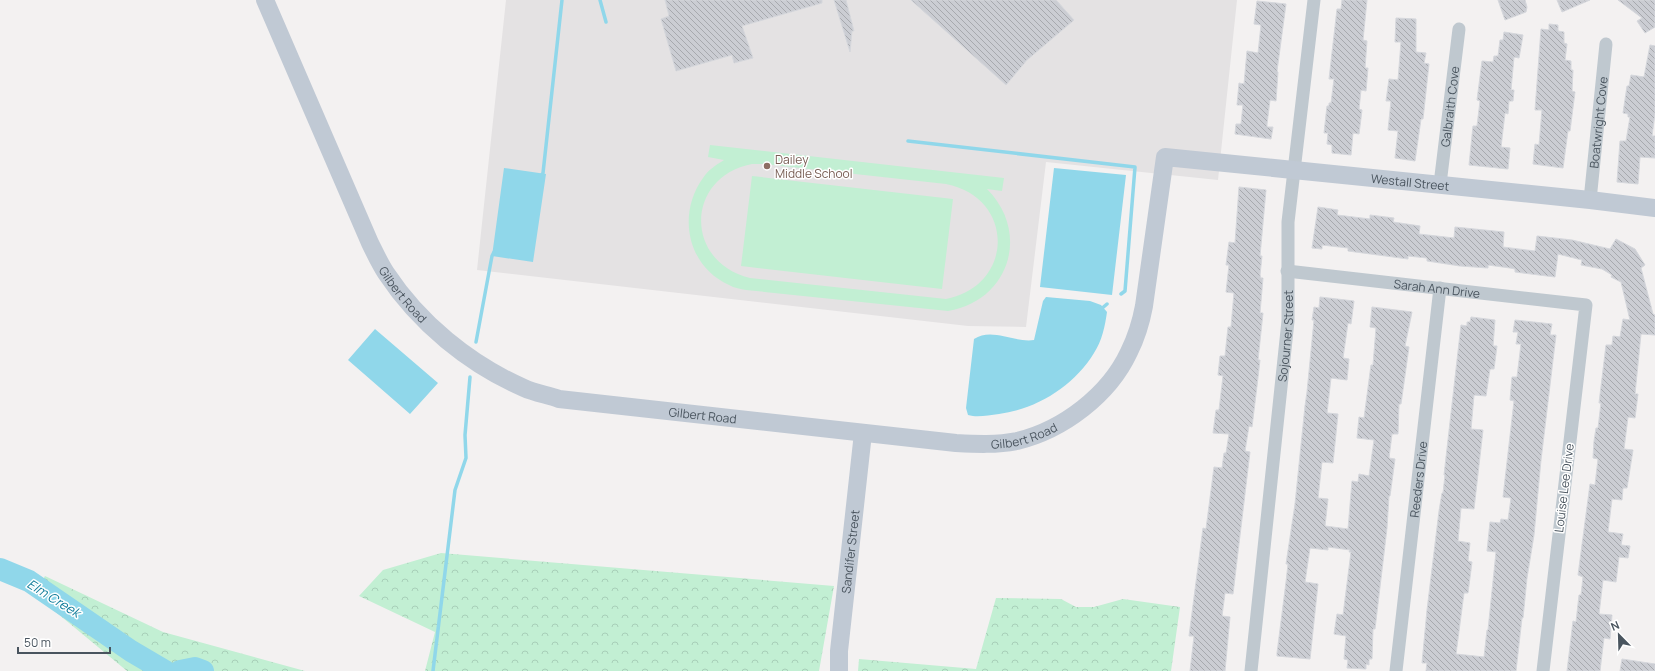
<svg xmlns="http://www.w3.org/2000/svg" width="1655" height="671" viewBox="0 0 1655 671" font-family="Manrope,sans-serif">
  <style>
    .education { fill: #e4e2e3 }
    .forest { fill: url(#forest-crowns) }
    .park { fill: #c2efd3; fill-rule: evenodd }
    .water { fill: #90d7ea }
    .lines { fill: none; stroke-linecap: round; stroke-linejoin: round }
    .stream { stroke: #90d7ea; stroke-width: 3.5 }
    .river { stroke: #90d7ea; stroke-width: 22 }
    .building { fill: url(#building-back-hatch); stroke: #d5d7dc }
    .street { stroke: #bfc8cf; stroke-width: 13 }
    .secondary { stroke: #c0c9d4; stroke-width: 18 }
    .education-dot { fill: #8d6e63; stroke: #fff; stroke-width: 1.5 }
    .labels { text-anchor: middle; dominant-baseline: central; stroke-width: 3; stroke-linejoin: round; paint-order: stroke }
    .street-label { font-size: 12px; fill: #49545e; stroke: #fff }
    .education-label { font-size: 12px; fill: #785e54; stroke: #fff; text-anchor: start }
    .water-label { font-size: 13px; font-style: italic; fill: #117d9b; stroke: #fff }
  </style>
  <defs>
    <pattern id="forest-crowns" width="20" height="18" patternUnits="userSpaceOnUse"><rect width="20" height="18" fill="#c2efd3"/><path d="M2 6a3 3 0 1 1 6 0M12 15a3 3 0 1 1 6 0" fill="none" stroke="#a8cfb8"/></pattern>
    <pattern id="building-back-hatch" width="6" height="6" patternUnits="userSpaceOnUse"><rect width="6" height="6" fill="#cbcdd3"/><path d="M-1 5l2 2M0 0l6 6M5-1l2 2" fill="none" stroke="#a7a9ae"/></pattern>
  </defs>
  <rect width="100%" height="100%" fill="#f3f1f1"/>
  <!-- education -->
  <path class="education" d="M506,0h731l-19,180 -172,-18 -20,165 -58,-1 -491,-56z"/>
  <!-- forest -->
  <path class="forest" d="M441,553l393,33 -15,85h-394l10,-39 -76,-36 24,-26z
    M45,576l118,56 142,39h-178l-93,-77z
    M996,598l65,1 15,8h18l29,-8 57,8 -9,64h-313l1,-12 117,10z"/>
  <!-- park -->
  <path class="park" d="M710,145l294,33 -2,13 -15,-2c44,44 22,112 -39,122l-202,-21c-5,-1 -12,-2 -17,-5 -42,-19 -52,-71 -26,-107 5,-8 13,-13 21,-18l-16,-3zM752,164h12l182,20c70,14 68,102 0,115l-196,-21c-66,-16 -65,-101 2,-114z
    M752,176l201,23 -11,90 -201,-23z"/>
  <!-- water -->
  <path class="water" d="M504,168l42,6 -13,88 -41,-6z
    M1054,168l72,7 -14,120 -72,-8z
    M1046,297l44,4 11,4 6,7c-2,14 -5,29 -13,41 -20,33 -57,56 -95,61 -11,1 -21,4 -31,1l-2,-7 8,-69c18,-12 40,4 60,1l9,-39z
    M375,329l63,54 -28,31 -62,-54z"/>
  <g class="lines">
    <!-- stream -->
    <path class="stream" d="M600,0l6,22
      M908,141l227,26 -10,124 -4,3
      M540,177l3,-4 19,-173
      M1100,310l7,-6
      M476,342l16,-86 2,-4
      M433,671l22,-181 11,-32 -1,-23 5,-58"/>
    <!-- river -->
    <path class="river" d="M0,569l29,12 102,70 34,20
      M180,671l15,-3 8,3"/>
  </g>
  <!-- building -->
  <path class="building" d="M665,0h157v3l-80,23 11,32 -19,5 -2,-8 -56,16 -15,-52 8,-3z
    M834,0h12l8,31h-2l-2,21z
    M911,0h145l18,20 -47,40 -21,25z
    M1342,0h25l-4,40 4,1 -2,27h3l-2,23 -5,-1 -2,19 3,1 -3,24 -6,-1 -2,22 -19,-2v-8l-5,-1 1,-11h-4l3,-27h2v-3h2l3,-24h-5l8,-70h4z
    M1498,0h27l2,7 -1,5 -21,8z
    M1557,0h33l-28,12z
    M1618,0h37v27l-10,6 -8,-12 5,-3z
    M1257,1l29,3 -9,67 1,1 -2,29 -6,-1 -3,24v3h6l-2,12 -36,-5 1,-10h5l2,-19h-6l2,-22 5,1 3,-33 11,2 3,-28 -7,-1z
    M1396,18l20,1v33l10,1 -2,10 5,1 -6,55h-2l-6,42 -20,-3 3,-27 -10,-1 3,-29h-5l3,-22 9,1 3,-38h-6z
    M1549,24l9,1v6l6,1v11l3,1 -2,16 6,1v9h2l-1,21 3,1 -5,39h-2l-5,37 -30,-4 2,-20 4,1 3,-35h-7l6,-81 8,1z
    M1504,32l19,3 -4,23 -5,-1 -3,33h3l-1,11h-4l-1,13 -3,-1 -4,34 9,1 -2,21 -39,-4 4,-39h4l3,-25 -3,-1 5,-39 11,1 1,-6h4l2,-16h3z
    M1650,45l5,1v68l-3,22h3v22l-15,-1 -2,27 -21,-2 3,-41h6l4,-24h-2v-3l-5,-1 4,-27h2l2,-11 13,2z
    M1239,187l27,3 -6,66h2l-2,19 1,3h2l-3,35h3l-5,47h2l-3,26 -5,41 -3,-1 -4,25 5,1 -17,142 -8,-1 -3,23 8,1 -5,54h-35l4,-35h-5l14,-108 3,1 8,-62 8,1 2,-15h2l3,-19 -16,-1 3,-23h3l4,-34 -5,-1 2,-19h5l3,-29h3l3,-34 -8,-1 3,-27h-3l3,-23 6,1z
    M1318,207l20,3 -1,5 33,4v-4l24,3 -1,4 27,4 -1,8 35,4 1,-11 49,5 -1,15 32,4 2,-15 35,4 38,9 6,-10 19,10 10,16 -4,3 12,46 2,1v20l-14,-1 -6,60h3l-3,24 -7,-1 -4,32 9,1 -6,38h-4l-1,12 -10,-1 -4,33 15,2 -2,11 9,1 -2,12 -9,-1 -3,25 -13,-2 -4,34 13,1 -2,24 -6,-1 -4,33h-33l6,-50 3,1 3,-27h2l2,-18 -5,-2 12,-91 5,1 3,-26 -5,-1 1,-17 2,-13h2l3,-25h-2l7,-58h6l1,-9 7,1 3,-18 7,1 -9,-38 -10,-5 1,-2 -10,-6 -21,-4 1,-5 -24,-6 -3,23 -40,-5v-3l-5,-1 -22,-3v3l-28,-2 -33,-5v-3l-19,-2v3l-60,-8v-3l-26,-3v4l-10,-1z
    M1320,297l34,4 -3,23 -3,-1 -5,35 6,1 -2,21 -16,-2 -4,35 11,1 -5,49 -11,-1 -4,36 10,1 -3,27 23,3 4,-48 6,1 1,-8 10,2 5,-36 -17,-2 2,-21 5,1 7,-53h2l3,-37 -6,-1 2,-20 40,5 -7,34 4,1 -8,57h-2l-1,30h-6l-3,24 6,1 -5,37h-1l-2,32 -12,101h-2l-1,30h-3v6l-3,-1v5l-19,-1 1,-8 -4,-1 2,-23 -12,-2 3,-20 6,1 8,-63h-2l1,-2 -22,-3v3l-18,-2 -5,34 13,2 -8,75 -33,-3v-3l9,-71 2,-18h-2l9,-60 10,-98 2,-14 7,-72h-2l2,-13 5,1z
    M1471,317l24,3 -2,26h4l-3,23h-4l-4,27 -12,-1 -3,34 12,1 -9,79 -13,-1 -3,33 12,2 -2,18 4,1 -4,31h-4l-8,61 28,3 3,-27h1l8,-78 -9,-1 3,-29 10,1 1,-4 7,1 3,-22 -8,-1 11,-96 -4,-1 2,-23h5l4,-33h-5l2,-12h-5l2,-12 37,4 -2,11h6l-15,125 -7,75 -7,43 -4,40h-1l-6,53h-90l1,-8h-5l5,-53 12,-99 3,-18h1l2,-18h-1l17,-150 6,1v-4h3z
    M1622,659l33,5v7h-35z"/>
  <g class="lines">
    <!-- street -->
    <g class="street">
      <path id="s1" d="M1440,184l19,-155"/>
      <path id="s2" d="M1590,200l16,-156"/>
      <path id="s3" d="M1287,271l299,34 -43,366"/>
      <path id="s4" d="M1251,671l37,-350v-99l26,-222"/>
      <path id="s5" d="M1396,671l44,-383"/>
    </g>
    <!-- secondary -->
    <g class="secondary">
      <path id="s6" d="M265,0l105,243c5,10 10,21 16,30 33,50 83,91 138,115 11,5 24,7 35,11l397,44c20,1 41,2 61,-2 46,-11 92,-46 112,-89 7,-14 12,-30 15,-46l21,-149 425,43 65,8"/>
      <path id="s7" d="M839,671v-20l24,-218"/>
    </g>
  </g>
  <!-- markers -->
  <circle class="education-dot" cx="767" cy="166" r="4"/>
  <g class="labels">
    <!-- street labels -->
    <g class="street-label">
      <text stroke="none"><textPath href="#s1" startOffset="78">Galbraith Cove</textPath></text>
      <text stroke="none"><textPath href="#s2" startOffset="78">Boatwright Cove</textPath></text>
      <text stroke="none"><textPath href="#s6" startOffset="1571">Westall Street</textPath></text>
      <text stroke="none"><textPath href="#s3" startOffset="151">Sarah Ann Drive</textPath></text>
      <text stroke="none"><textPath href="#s6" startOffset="326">Gilbert Road</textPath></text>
      <text stroke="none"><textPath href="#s4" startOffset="337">Sojourner Street</textPath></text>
      <text stroke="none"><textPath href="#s6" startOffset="662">Gilbert Road</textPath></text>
      <text stroke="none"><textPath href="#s6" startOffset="986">Gilbert Road</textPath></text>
      <text stroke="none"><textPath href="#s5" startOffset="193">Reeders Drive</textPath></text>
      <text transform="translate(1564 488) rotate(-83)">Louise Lee Drive</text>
      <text stroke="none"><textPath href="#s7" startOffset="120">Sandifer Street</textPath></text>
    </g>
    <!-- education labels -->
    <g class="education-label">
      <text x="775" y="159">Dailey<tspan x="775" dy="14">Middle School</tspan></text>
    </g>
    <!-- water labels -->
    <g class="water-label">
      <text transform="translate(54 598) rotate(32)">Elm Creek</text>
    </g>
  </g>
  <!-- north arrow -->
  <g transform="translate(1619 635) rotate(337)" stroke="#ffffff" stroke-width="3" paint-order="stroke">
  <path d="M0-3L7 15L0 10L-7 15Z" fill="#49545e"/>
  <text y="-6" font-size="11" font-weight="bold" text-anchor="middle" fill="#49545e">N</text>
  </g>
  <!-- scale -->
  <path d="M18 647v6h92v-6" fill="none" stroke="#49545e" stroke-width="2"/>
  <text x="24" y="647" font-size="12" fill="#49545e" stroke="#ffffff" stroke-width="3" paint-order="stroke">50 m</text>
</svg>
